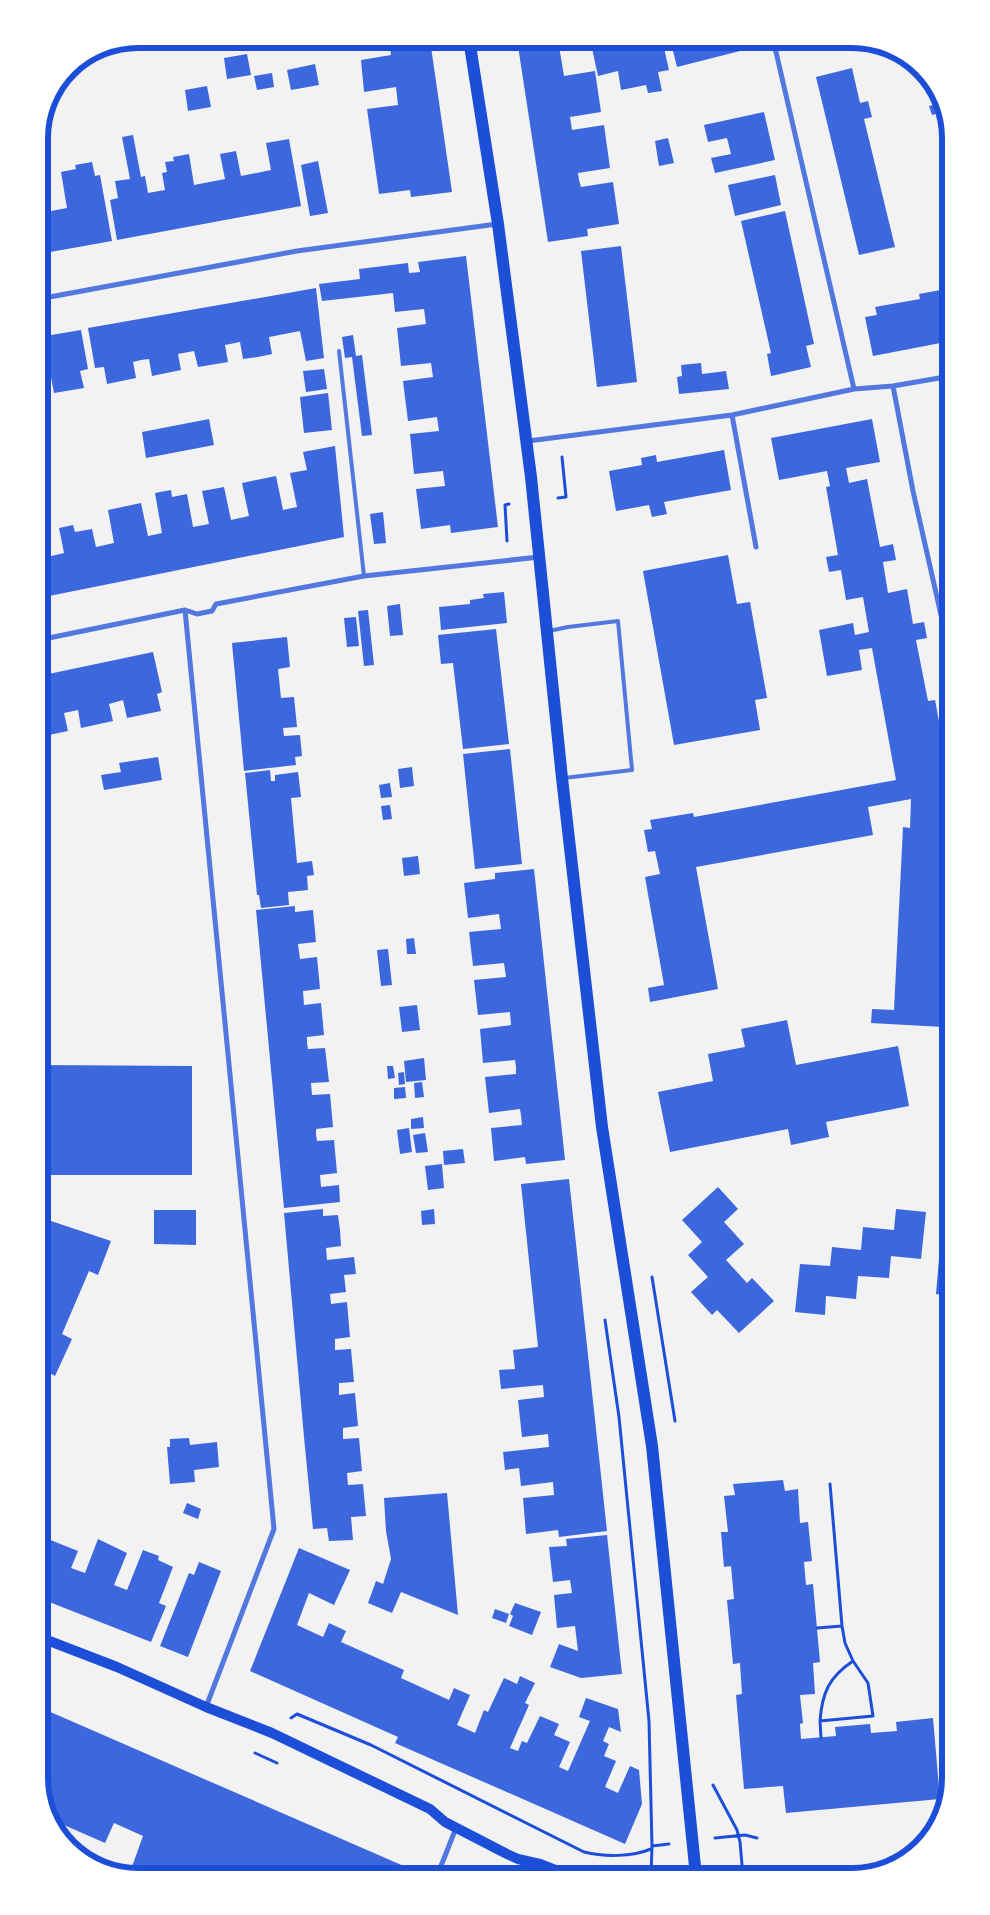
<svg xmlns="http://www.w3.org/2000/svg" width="990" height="1915" viewBox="0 0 990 1915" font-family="Spectral,serif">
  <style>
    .building { fill: #3d67dc }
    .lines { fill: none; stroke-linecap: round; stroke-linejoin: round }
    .path { stroke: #1d4ed8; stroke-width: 3 }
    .service { stroke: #5277de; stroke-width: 4 }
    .minor { stroke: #5277de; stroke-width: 5 }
    .secondary { stroke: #1d4ed8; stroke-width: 10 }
    .primary { stroke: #1d4ed8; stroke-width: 12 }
    .rim { fill: none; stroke: #1d4ed8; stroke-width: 6 }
  </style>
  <rect width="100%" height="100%" fill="#f2f2f2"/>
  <!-- building -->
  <path class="building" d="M590,39h72l7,31 -11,2 4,19 -14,2 -2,-8 -25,5 -3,-19 -20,5z
    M670,39h67l3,12 -63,16z
    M430,40l22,152 -41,5 -1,-7 -31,4 -12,-85 31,-4 -2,-18 -32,5 -3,-32 30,-5 -1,-9z
    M558,40l6,36 31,-5 6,41 -31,5 2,13 32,-5 6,43 -32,5 1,7 2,7 32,-5 6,42 -32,5 1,7 -40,6 -30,-196z
    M247,54l4,21 -24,4 -3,-21z
    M315,64l4,21 -28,5 -4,-20z
    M852,68l8,35 8,-2 4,16 -8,2 31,128 -36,8 -43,-178z
    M272,73l2,14 -17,3 -3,-14z
    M929,81l6,10 -8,2 -3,-11z
    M207,86l4,21 -23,4 -3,-21z
    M941,103l2,9 -11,3 -3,-9z
    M764,112l11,48 -60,13 -4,-15 20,-4 -4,-16 -19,4 -4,-17z
    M133,135l8,42 4,-1 3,17 17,-3 -3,-17 5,-1 -2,-10 9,-1 -1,-4 16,-3 5,31 31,-6 -5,-25 16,-3 5,25 30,-6 -5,-27 23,-4 12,67 -184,34 -7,-40 8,-2 -3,-17 15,-2 -8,-42z
    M668,138l6,25 -15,3 -4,-25z
    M318,161l10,52 -18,3 -9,-51z
    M92,162l3,14 5,-1 12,66 -73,13v-66l8,-1 4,24 16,-3 -6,-36 15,-3 -1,-4z
    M775,175l6,30 -46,11 -7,-31z
    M785,211l29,133 -8,2 5,21 -40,9 -4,-22 4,-1 -30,-132z
    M621,246l16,136 -40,5 -16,-136z
    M466,256l32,271 -47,6 -1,-8 -29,4 -5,-40 29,-3 -2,-15 -29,3 -4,-40 29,-3 -2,-14 -29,4 -5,-40 30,-4 -2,-14 -30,3 -4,-38 29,-4 -2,-15 -29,3 -2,-19 -71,8 -3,-17 41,-5 -1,-10 49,-6 1,10 11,-1 -2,-10z
    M316,288l8,70 -18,3 -6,-30 -31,6 3,17 -14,3 -15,2 -3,-17 -15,3 3,17 -30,5 -4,-16 -16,3 3,16 -29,6 -3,-17 -8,1 -8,2 3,16 -29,6 -3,-17 -9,1 -7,-40z
    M951,288v53l-78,15 -8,-39 12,-2 -2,-8 45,-8 -1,-5z
    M81,330l7,39 -8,2 4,17 -30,5 -3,-16 -12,2v-42z
    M353,335l3,21 6,-1 10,80 -10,1 -10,-79 -7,1 -3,-21z
    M701,363l1,11 24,-3 3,18 -50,5 -2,-17 5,-1 -1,-11z
    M324,369l3,20 -21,3 -3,-21z
    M328,393l4,37 -28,3 -4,-36z
    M951,415v41l-5,1 -7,-40z
    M209,419l5,26 -68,13 -4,-26z
    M872,419l8,43 -34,6 3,15 18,-4 13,68 13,-3 3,16 -13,2 5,31 19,-4 6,35 11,-2 3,16 -11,2 12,61 7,-1 13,70 -8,2v24l11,1v58l-8,172 -72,-4 1,-14 22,1 9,-183 7,1 1,-29 -43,8 5,28 -177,32 22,122 -68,13 -2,-14 16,-3 -19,-108 15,-3 -5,-23 -7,1 -4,-22 8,-1 -2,-9 43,-7 1,4 202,-37 -24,-132 -13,2 3,20 -35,6 -8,-46 34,-7 2,12 14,-3 -6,-35 -17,3 -5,-30 -12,2 -3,-15 12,-2 -12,-68 4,-1 -3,-15 -48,9 -8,-42z
    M335,446l9,91 -305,61v-68l3,-1 5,28 17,-4 -5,-25 14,-3 2,7 17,-3 4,18 18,-4 -6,-33 33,-7 7,33 14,-3 -7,-40 16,-3 1,7 15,-3 6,33 16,-3 -7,-33 22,-4 7,33 18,-4 -7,-33 34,-7 7,34 14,-3 -7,-34 17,-3 -4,-18z
    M724,450l7,40 -67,12 3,12 -15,3 -3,-12 -33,6 -7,-40 33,-6 -1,-7 15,-3 1,7z
    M383,512l3,31 -12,1 -4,-30z
    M728,555l9,49 13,-2 17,96 -12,2 5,30 -86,15 -31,-174z
    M504,592l3,31 -66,7 -2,-23 31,-3v-4l14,-2 -1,-4z
    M400,604l3,31 -13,1 -3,-30z
    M368,610l6,55 -10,1 -6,-55z
    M356,617l3,29 -12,1 -3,-29z
    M496,629l13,115 -46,5 -10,-86 -12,1 -3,-29z
    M287,637l3,30 -12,2 3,29 13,-1 3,30 -14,1 1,8 16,-1 2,21 -7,1 1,8 -52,6 -12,-128z
    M153,652l9,40 -5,2 4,17 -34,7 -4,-18 -14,4 4,17 -32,7 -3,-18 -14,3 4,18 -29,6v-61z
    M510,749l12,115 -47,5 -12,-115z
    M158,757l4,23 -58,10 -3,-15 20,-3 -2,-9z
    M412,767l2,19 -14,2 -2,-19z
    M270,770l1,11h4v-6l23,-3 3,25 -10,1 6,65 15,-2 2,14 -7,1 1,14 -20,2 1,13 -28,3 -2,-13h-2l-12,-122z
    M390,783l2,14 -11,1 -2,-13z
    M390,805l2,14 -9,1 -2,-14z
    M418,856l2,18 -16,2 -2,-18z
    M534,869l31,291 -39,4 -1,-7 -31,4 -3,-33 31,-3 -1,-10 -1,-6 -31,4 -4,-36 31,-3v-7l-1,-7 -32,3 -3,-34 31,-4 -1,-13 -32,3 -4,-35 32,-3 -2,-14 -31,3 -4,-34 32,-3 -2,-15 -31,4 -4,-35 31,-4v-6z
    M295,906v6l18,-2 3,32 -18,2 2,15 17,-2 3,32 -17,2 1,14 17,-2 3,32 -17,2v6l1,6 17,-1 4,34 -18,1 1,12 18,-1 3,33 -17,2v6l1,6 17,-1 3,33 -17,2 1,12 18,-2 1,17 -56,6 -28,-298z
    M414,938l2,16h-9l-1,-15z
    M388,949l4,36 -11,1 -4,-36z
    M417,1005l3,25 -18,2 -3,-25z
    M787,1020l9,45 102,-19 11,60 -83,16 3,15 -38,8 -3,-16 -118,23 -12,-60 55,-11 -5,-27 37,-7 -4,-18z
    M424,1058l2,22 -20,2 -2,-21z
    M39,1065l153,1v109h-153z
    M387,1066h6l2,12 -7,1z
    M404,1072l1,12 -6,1 -1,-12z
    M422,1082l2,15 -9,1 -1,-15z
    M405,1087l1,11 -12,1v-11z
    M423,1117l1,11 -13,1v-10z
    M409,1128l3,24 -12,2 -3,-24z
    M425,1133l3,19 -12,1 -3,-18z
    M463,1149l2,14 -21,2 -1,-14z
    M442,1164l2,24 -16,2 -3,-24z
    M569,1179l38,352 -48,6 -1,-7 -32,4 -3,-36 31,-3 -1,-13 -32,4 -2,-18 -14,2 -2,-18 46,-5 -1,-13 -26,3 -4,-37 26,-3 -1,-12 -42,4 -2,-19 16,-1 -2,-19 25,-3 -17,-163z
    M718,1187l20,22 -14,13 20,22 -18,16 21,23 5,-5 22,23 -35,32 -22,-23 -5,5 -21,-23 17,-15 -20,-22 14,-13 -20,-22z
    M323,1209v7l15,-1 2,15 1,16 -15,2 1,12 27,-3 2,17 -12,1 2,17 -16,2 1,10 16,-2 3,35 -15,2v11l16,-1 3,33 -15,1v12l16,-2 3,33 -15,2v11l16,-1 3,33 -15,2 1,12 15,-1 3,32 -15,1 2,23 -24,1 -2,-13 -14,1 -9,-92 -20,-224z
    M434,1209l1,15 -13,1 -1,-14z
    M896,1209l30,3 -5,47 -30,-3 -2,22 -31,-2 -2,23 -30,-3 -1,19 -30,-3 5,-48 30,2 2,-19 29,3 2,-23 31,3z
    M154,1210h42v35l-42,-1z
    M39,1217l72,24 -13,34 -9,-4 -27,63 10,5 -17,37 -16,-9z
    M940,1247l11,1v48l-15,-2z
    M189,1438l1,7 27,-3 2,25 -25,3 1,12 -25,2 -3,-37h3v-8z
    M783,1480l2,11 13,-2 2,34 8,-1 4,39 -8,1 2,23 7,-1 7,78 -7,1 2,31 -15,1 3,28 -3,1 1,15 35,-3 -1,-9 35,-3 1,9 26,-2 -1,-9 37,-4 7,81 -154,14 -3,-27 -39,3 -8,-94 6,-1 -2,-31 -7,1 -6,-64 7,-1 -3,-33 -7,1 -3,-35h7l-4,-36 11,-1 -2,-11z
    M447,1493l11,122 -57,-23 -9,21 -24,-10 8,-22 7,3 8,-25 -5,-28 -2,-33z
    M187,1503l14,6 -3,10 -15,-6z
    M607,1535l15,139 -41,4 -31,-11 9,-23 19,7 -3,-25 -18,2 -3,-33 18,-2 -2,-13 -17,2 -4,-35 18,-1 -1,-7z
    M48,1539l30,12 -7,17 14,5 13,-34 29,14 -13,32 13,5 16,-40 16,6 -1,4 15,7 -14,36 7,3 -15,36 -112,-44v-43l2,1z
    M299,1548l51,22 -16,35 -25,-12 -12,32 26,12 6,-14 17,8 -5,11 63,28 -3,8 48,22 5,-12 16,7 -13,30 18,8 9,-23 4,2 16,-34 13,6 3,-8 15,7 -10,20 4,2 -19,43 8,3 4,-10 5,2 13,-27 19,8 -5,11 16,7 -11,25 9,4 22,-50 -11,-4 7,-19 32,11 3,23 -12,-5 -6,14 6,3 -5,12 12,5 -11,26 13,6 12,-27 9,4 3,34 -17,40 -230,-101 3,-6 -148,-66z
    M199,1562l22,9 -33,86 -28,-11 29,-73 5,2z
    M515,1603l26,9 -9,23 -23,-9 4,-10 -3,-2z
    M495,1609l14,5 -3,9 -14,-5z
    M39,1707l367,160 10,5 -1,4 -286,-1 14,-39 -29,-13 -9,20 -57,-25 -2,-3 -7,-37z"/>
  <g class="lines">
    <!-- path -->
    <path class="path" d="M558,498l8,-1 -4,-40
      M507,541l-2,-36 4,-1
      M652,1277l23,144
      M605,1320l14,97 30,304 3,125 -1,30
      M817,1628l25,-2
      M291,1718l6,-4 74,31 213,107c20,5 48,5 67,-3
      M820,1721c2,-28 9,-44 33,-60
      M821,1738l-1,-17 53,-5 -5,-33 -15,-22 -8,-18 -3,-17 -12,-142
      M255,1753l22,10
      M713,1785l24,45 3,12 3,34
      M715,1838l30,-3 12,3
      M652,1846l17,-2"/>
    <!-- service -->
    <path class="service" d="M339,351l25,225
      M943,624l8,-1
      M549,631l19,-4 50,-6 14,149 -68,8"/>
    <!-- minor -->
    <path class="minor" d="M773,39l81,350
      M39,299l258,-48 200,-27
      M893,386l20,105 35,155 3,6
      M732,415l24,132
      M528,441l204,-26 122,-26 39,-3 58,-10
      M185,610l89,919 -68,178
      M39,640l146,-30 12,4 15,-3 4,-7 148,-28 175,-19
      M437,1876l19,-48"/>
    <!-- secondary -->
    <path class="secondary" d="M39,1637l78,30 89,40 66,26 158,76 15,13 62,32 11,5 22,5 31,12"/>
    <!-- primary -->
    <path class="primary" d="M469,39l29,185 33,253 31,301 40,349 50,319 44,430"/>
  </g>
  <!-- crop -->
  <path d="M0 0H990V1915H0ZM138 48H852A90 90 0 0 1 942 138V1778A90 90 0 0 1 852 1868H138A90 90 0 0 1 48 1778V138A90 90 0 0 1 138 48Z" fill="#fff" fill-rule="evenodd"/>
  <path class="rim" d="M138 48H852A90 90 0 0 1 942 138V1778A90 90 0 0 1 852 1868H138A90 90 0 0 1 48 1778V138A90 90 0 0 1 138 48Z"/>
</svg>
